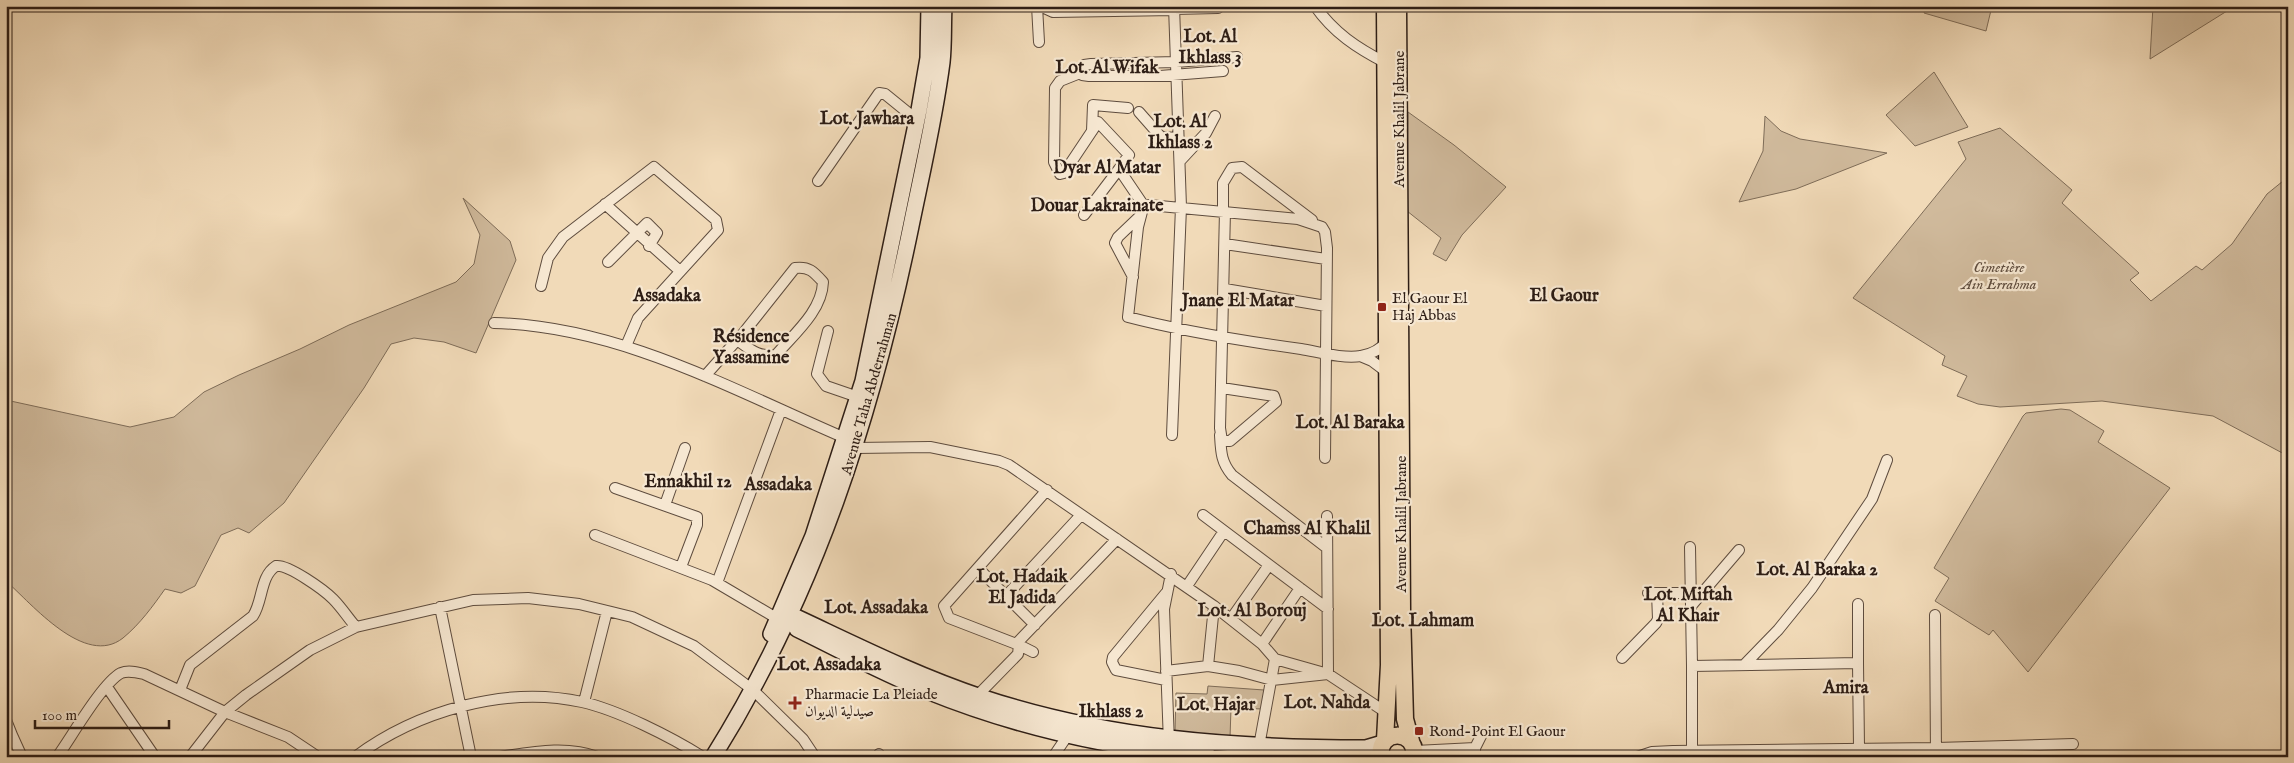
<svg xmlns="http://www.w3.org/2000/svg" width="2294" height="763" viewBox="0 0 2294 763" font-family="'IM FELL English',Amiri,serif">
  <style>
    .green { fill: #d0ba9c; stroke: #7e6c58 }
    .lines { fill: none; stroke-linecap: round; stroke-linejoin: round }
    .street-casing { stroke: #5e4c3e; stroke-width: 12 }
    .secondary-casing { stroke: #2d1d15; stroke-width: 18 }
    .primary-casing { stroke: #2d1d15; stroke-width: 19 }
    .street { stroke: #f6e7d1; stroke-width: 10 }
    .secondary { stroke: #f6e7d1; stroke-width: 15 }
    .primary { stroke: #f1dab8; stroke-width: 16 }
    .poi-dot { fill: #8f2418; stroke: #f6e7d1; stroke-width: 2 }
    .labels { text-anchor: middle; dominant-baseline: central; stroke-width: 4.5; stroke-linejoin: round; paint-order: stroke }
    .street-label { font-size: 15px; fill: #2d1d15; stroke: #f6e7d1 }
    .park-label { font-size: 15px; font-style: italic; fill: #5e4c3e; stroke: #f6e7d1 }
    .poi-label { font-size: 15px; fill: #2d1d15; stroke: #f6e7d1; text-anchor: start }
    .quarter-label { font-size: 18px; font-weight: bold; fill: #2d1d15; stroke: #f6e7d1 }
  </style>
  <rect width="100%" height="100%" fill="#f1dab8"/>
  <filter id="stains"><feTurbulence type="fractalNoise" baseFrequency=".004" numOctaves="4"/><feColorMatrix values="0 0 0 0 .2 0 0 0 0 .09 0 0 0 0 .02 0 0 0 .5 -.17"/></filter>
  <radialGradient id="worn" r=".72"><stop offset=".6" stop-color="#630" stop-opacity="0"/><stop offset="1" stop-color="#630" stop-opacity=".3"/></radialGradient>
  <!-- green -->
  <path class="green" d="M1926,6h66l-6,25 -62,-18z
    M2153,6h82l-85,53z
    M1934,72l34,55 -53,19 -29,-31z
    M1408,112l46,33 52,42 -44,48 -16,26 -13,-7 8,-16 -34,-27z
    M1765,116l16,15 19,8 87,14 -91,36 -57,13 24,-51z
    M2000,128l72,62 -10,13 77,70 -9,7 21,21 45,-35 6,4 30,-26 35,-50 21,-17v279l-75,-40 -111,-15 -102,6 -22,-3 -21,-8 10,-20 -25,-11 3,-9 -92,-58 113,-139 -8,-17z
    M463,198l47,43 6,19 -40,93 -32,-11 -30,-4 -23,6 -27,44 -80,115 -35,30 -11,-5 -17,7 -26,51 -14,7 -16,-4c-12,17 -25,35 -42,49 -38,30 -91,-34 -117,-57v-181l124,27 44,-10 30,-25 35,-17 61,-26 49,-24 107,-43 18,-18 6,-29z
    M2061,409l9,1 34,21 -6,11 72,46 -142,184 -35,-42 -4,5 -54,-34 14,-23 -15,-10 89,-152 3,-3z
    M1208,686l56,4 -1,19 -32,-1 -1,30 -55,-6 1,-39 31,1z"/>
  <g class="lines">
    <!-- street casing -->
    <g class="street-casing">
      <path id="street" d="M1037,6l2,36
        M1040,6l13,6 121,-2
        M1315,6c19,27 42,42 71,57
        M1174,9l44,-1
        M1223,71l-63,5h-71l-7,-1 -3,-5 5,-5 7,-1 85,-2 61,-5
        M1080,73l-20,8 -5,7 -1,74 6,12 4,-1 34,-51 31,33 -10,14 25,37
        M1139,112l22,25 18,1
        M1092,131l1,-26 35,3
        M1180,161l26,-28 9,-17
        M818,181l61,-88 6,1 32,26
        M605,204l75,67
        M1223,210v-27l9,-15 10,-1 70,53
        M1084,215l35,-46
        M1225,244l101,15
        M608,262l39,-39 10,10 -8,13
        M1133,277l-18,-34 3,-6 22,-21
        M541,286l7,-28 15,-21 91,-70 62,53 2,10 -80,88 -12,28
        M1225,289l101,17
        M494,323c125,3 239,67 351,115
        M828,331l-11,43 9,12 32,11
        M1360,356l12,5 16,12
        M705,376l32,-36 4,-4 54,-68c14,-2 19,4 28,14 -1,29 -29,52 -47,73 -18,2 -25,-5 -39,-15
        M1222,388l52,8 2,6 -46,39h-8l-2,-13 5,-217
        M1172,435l9,-228 -7,-201
        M1220,435c1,17 1,27 12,40l95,73
        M856,448l74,-1 69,14 10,4 205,141 48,38 13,15 53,15 59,39
        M1325,458l2,-210 -2,-16 -3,-5 -24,-8 -149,-14 -6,3 -5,19 -10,90c57,15 115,24 173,32 18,3 42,10 60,7 11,-2 20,-7 26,-15
        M615,488l82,29v8l-16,42
        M665,505l20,-57
        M1203,515l125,94
        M595,535l117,45 66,39
        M1690,547l2,119
        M978,568l57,57
        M717,583l64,-173
        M1187,586l37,-55
        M1166,593l-53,64 -1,5 4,8 50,10
        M1648,593h43
        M1006,596l75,-81
        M1691,606l48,-56
        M440,607l31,150
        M1935,615l1,142
        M1231,619l38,-54
        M1016,644l101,-105
        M1262,644l38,-56
        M1019,645l14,7
        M1622,658l34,-35 2,-4 -1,-26
        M1858,663v-59
        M1745,664l33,-34 34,-42 60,-89 15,-39
        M1208,666l31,5 33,9 56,-6 -1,-158
        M1166,671l42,-5 6,-60
        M107,687l48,70
        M180,690l10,-25 63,-49c10,-15 7,-40 23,-50 12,-2 48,24 57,33 9,9 15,19 23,28
        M977,696l41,-42 1,-9 -70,-27 -5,-12 103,-116
        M584,702l23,-91
        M6,720l6,15h-5
        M12,735l10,22
        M1169,743l-5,-134 7,-35
        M1475,748l6,-12
        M1415,751l60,-3v9
        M879,754l1,3
        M1692,756v-90l166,-3 1,85
        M57,757c14,-19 45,-74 64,-84 7,-3 15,-1 23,1l81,38 63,25 30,20
        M190,757l35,-45 21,-17 64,-45 46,-23 117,-27 55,-2 51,6 53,13 62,29 59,44 50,49 12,18
        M355,757c62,-46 151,-72 227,-55 36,8 89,35 121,55
        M500,757c33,-5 66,-12 98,0
        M1053,757l17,-25
        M1257,757l18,-98
        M1604,757h9
        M1637,757l15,-5 21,-1 263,-3 137,-4"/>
    </g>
    <!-- secondary casing -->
    <g class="secondary-casing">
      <path id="secondary" d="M783,611c65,30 129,63 198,86 126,42 253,51 385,51l17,-5
        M797,629c43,21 85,44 130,62 89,36 187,58 283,66
        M771,634l42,-98 50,-155 56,-271 9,-52 1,-52
        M713,757c103,-165 159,-341 198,-531 11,-54 24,-109 31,-164 2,-18 1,-37 2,-56"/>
    </g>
    <!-- primary casing -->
    <g class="primary-casing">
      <path id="primary" d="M1398,6l4,605 3,108 6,22
        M1385,740l4,-75 -4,-659
        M1381,757c-5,-28 37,-29 33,0"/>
    </g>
    <!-- street -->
    <use href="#street" class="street"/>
    <!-- secondary -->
    <use href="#secondary" class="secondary"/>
    <!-- primary -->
    <use href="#primary" class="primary"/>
  </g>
  <!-- markers -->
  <g class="poi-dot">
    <rect x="1377" y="302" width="10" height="10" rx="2.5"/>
    <path d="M792.5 695.5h5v5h5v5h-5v5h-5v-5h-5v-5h5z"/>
    <rect x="1414" y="726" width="10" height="10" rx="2.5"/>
  </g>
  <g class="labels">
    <!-- street labels -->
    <g class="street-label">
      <text transform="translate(1399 119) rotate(-90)">Avenue Khalil Jabrane</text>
      <text transform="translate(869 394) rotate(-74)">Avenue Taha Abderrahman</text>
      <text transform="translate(1401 524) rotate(-90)">Avenue Khalil Jabrane</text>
    </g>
    <!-- park labels -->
    <g class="park-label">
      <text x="1999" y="267">Cimetière<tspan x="1999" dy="17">Ain Errahma</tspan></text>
    </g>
    <!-- poi labels -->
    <g class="poi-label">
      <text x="1392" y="298">El Gaour El<tspan x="1392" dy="17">Haj Abbas</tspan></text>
      <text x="805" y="694">Pharmacie La Pleiade<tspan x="805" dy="17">صيدلية الديوان</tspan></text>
      <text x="1429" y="731">Rond-Point El Gaour</text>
    </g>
    <!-- quarter labels -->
    <g class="quarter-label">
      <text x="1210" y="37">Lot. Al<tspan x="1210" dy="21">Ikhlass 3</tspan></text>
      <text x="1107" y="68">Lot. Al Wifak</text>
      <text x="867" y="119">Lot. Jawhara</text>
      <text x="1180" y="122">Lot. Al<tspan x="1180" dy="21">Ikhlass 2</tspan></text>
      <text x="1107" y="168">Dyar Al Matar</text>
      <text x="1097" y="206">Douar Lakrainate</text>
      <text x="667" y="296">Assadaka</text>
      <text x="1564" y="296">El Gaour</text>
      <text x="1238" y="301">Jnane El Matar</text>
      <text x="751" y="337">Résidence<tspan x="751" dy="21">Yassamine</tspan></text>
      <text x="1350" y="423">Lot. Al Baraka</text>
      <text x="688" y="482">Ennakhil 12</text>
      <text x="778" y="485">Assadaka</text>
      <text x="1307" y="529">Chamss Al Khalil</text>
      <text x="1817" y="570">Lot. Al Baraka 2</text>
      <text x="1022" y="577">Lot. Hadaik<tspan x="1022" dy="21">El Jadida</tspan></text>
      <text x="1688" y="595">Lot. Miftah<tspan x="1688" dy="21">Al Khair</tspan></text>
      <text x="876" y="608">Lot. Assadaka</text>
      <text x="1252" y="611">Lot. Al Borouj</text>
      <text x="1423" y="621">Lot. Lahmam</text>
      <text x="829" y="665">Lot. Assadaka</text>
      <text x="1846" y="688">Amira</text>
      <text x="1327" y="703">Lot. Nahda</text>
      <text x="1216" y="705">Lot. Hajar</text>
      <text x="1111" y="712">Ikhlass 2</text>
    </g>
  </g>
  <!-- margin -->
  <rect width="2294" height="763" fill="none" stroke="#f1dab8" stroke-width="25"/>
  <rect x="8" y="8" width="2279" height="748" fill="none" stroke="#2d1d15" stroke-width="2.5"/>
  <rect x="12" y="12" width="2269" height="738" fill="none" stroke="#2d1d15"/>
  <!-- scale -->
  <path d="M35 720v8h134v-8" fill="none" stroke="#2d1d15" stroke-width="2.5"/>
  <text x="42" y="720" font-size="15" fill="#2d1d15" stroke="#f6e7d1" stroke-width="4" paint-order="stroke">100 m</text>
  <rect width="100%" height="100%" filter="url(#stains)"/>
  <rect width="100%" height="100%" fill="url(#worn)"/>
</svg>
